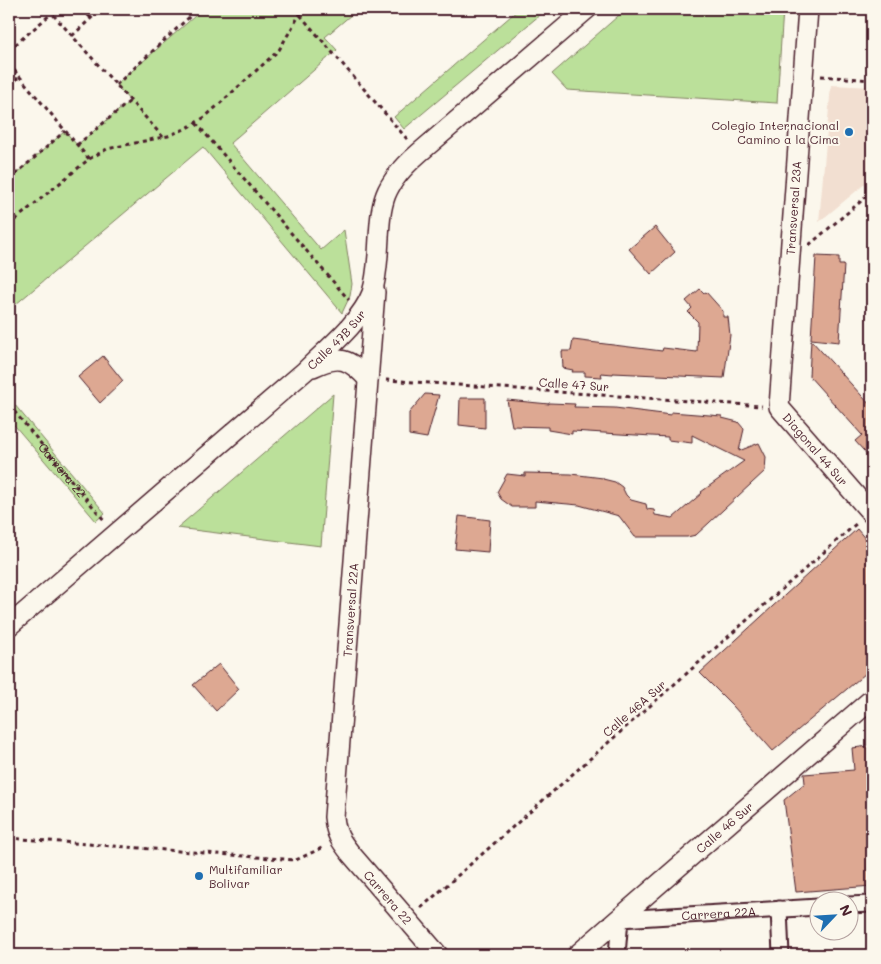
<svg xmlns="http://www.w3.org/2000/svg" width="881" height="964" viewBox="0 0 881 964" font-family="Mali,sans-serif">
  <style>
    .built { fill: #f2dfd1 }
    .green { fill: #bbe09a; stroke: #828062 }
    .building { fill: #dda892; stroke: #4a1f2b }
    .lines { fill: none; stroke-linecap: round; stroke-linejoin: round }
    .minor-casing { stroke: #4a1f2b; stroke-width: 19 }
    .tertiary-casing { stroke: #4a1f2b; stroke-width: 22 }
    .path { stroke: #4a1f2b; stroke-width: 3; stroke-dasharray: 4 4; stroke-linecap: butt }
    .minor { stroke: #fbf7ec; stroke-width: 15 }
    .tertiary { stroke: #fbf7ec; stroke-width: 19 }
    .poi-dot { fill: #1f6fb2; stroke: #fbf7ec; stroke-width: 2 }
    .labels { text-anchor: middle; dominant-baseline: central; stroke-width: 4; stroke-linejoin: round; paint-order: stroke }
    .poi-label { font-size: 12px; fill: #4a1f2b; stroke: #fbf7ec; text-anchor: end }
    .street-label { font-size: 12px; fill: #4a1f2b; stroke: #fbf7ec }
  </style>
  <rect width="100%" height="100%" fill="#fbf7ec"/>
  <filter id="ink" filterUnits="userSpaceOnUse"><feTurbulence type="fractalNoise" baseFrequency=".02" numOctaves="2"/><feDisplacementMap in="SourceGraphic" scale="10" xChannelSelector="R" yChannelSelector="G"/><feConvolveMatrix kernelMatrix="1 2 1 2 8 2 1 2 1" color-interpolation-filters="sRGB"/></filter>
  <g filter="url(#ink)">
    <!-- built -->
    <path class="built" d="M831,85l41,2v91l-53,44z"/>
    <!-- green -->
    <path class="green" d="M203,9h155l-33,28 12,13 -107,93 91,107 23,-20 8,54 -2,12 -8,17 -139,-166 -194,163v-130l56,-49 12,14 53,-44 -14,-16z
      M519,9h28l-143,120 -10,-12z
      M626,9h157l-6,94 -210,-13 -15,-16z
      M333,394l-12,152 -144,-18z
      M9,398l96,115 -9,8 -87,-102z"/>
    <!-- building -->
    <path class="building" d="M655,227l20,25 -24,22 -22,-25z
      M816,256l23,1v8h5l-5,77 -28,-3z
      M700,289l4,4 2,-1 17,19v6h5l2,18 -6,43 -111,-5v1l-12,-1 1,4 -17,-1v-4h-13l1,-2 -10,-2 -1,-17h9l2,-11 89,11 1,-3 34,4 1,-30 -10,-10 4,-4 -6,-7z
      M811,340l61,67v53l-17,-19 7,-6 -53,-59z
      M103,356l20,25 -23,22 -22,-26z
      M425,394l14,1 -12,43 -18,-3v-22z
      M460,398h25v30l-26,-3z
      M507,400l42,4v-1l26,1 -1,3 41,1 56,7v-3l51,4v2l16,4 6,7 -5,22 20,-8 7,14 -1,14 -69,64 -9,2h-52l-16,-21 -40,-11 -44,-4v6h-23l-11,-8 -4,-7 10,-18 18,2v-3l46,1 32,4v1l12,3 7,5 4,8 5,5 15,4 1,5 7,1 1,5 18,3 29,-25 -1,-1 43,-31 -52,-26v8l-24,-3v-3l-96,-6v3l-24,-4v-3l-36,-1z
      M459,516l31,4 -2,32 -33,-3z
      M857,529l15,18v121l-99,83 -40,-45 -33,-33z
      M219,664l20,25 -23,22 -23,-26z
      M870,746l2,19v121l-76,6 -12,-92 21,-17 -1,-9 50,-4 -2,-22z"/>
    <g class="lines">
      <!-- minor casing -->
      <g class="minor-casing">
        <g id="minor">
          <path d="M848,905l24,-1"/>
          <path d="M779,909l2,46"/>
          <path id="s2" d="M617,955l3,-36 198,-12"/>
        </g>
      </g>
      <!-- tertiary casing -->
      <g class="tertiary-casing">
        <g id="tertiary">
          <path id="s3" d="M808,9l-29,398 93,107"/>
          <path id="s4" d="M375,292l-41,525c2,18 6,23 17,37l87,101"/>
          <path d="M313,367c27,-13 36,-8 55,12"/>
          <path id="s5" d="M9,626l296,-255c22,-22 56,-49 67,-78 4,-13 5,-25 6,-38 3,-51 1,-67 41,-102l168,-144"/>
          <path id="s6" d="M577,955l295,-256"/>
        </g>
      </g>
      <!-- path -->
      <g class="path">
        <path d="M48,9l115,128"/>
        <path d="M82,9l9,9"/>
        <path d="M295,9l112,130"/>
        <path d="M72,36l29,-27"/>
        <path d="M9,50l43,-37"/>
        <path d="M9,64l80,95"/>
        <path d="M821,76l51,4"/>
        <path d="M116,85l82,-76"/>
        <path d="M9,86l10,-9"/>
        <path d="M196,123l153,177"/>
        <path d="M77,145l53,-44"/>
        <path d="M9,180l56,-49"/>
        <path d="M9,225l80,-66 18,-10 61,-13 17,-7 20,-12 74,-67 21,-36 5,-5"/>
        <path d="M809,245l63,-53"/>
        <path d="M386,380l376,26"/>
        <path id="s1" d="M9,405l95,115"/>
        <path d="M9,838l287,22 28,-13"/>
        <path d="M421,908l436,-385"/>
      </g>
      <!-- minor -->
      <use href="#minor" class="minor"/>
      <!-- tertiary -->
      <use href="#tertiary" class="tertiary"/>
    </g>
  </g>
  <!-- markers -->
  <g class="poi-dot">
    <circle cx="849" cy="132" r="5"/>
    <circle cx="199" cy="876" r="5"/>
  </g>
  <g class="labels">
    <!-- poi labels -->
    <g class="poi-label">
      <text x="839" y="125">Colegio Internacional<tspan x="839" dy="14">Camino a la Cima</tspan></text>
      <text x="209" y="869" text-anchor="start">Multifamiliar<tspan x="209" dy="14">Bolivar</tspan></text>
    </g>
    <!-- street labels -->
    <g class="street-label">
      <text transform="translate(793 208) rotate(-86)">Transversal 23A</text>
      <text stroke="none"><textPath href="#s5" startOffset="435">Calle 47B Sur</textPath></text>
      <text transform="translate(574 384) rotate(4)">Calle 47 Sur</text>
      <text stroke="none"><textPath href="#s3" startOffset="455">Diagonal 44 Sur</textPath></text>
      <text stroke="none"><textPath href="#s1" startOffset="84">Carrera 22</textPath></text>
      <text transform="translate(350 610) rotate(-86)">Transversal 22A</text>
      <text transform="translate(634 708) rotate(-41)">Calle 46A Sur</text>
      <text stroke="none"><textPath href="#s6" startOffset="195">Calle 46 Sur</textPath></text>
      <text stroke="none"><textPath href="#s4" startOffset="625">Carrera 22</textPath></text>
      <text stroke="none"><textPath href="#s2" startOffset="135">Carrera 22A</textPath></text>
    </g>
  </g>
  <!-- margin -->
  <rect width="881" height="964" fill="none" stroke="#fbf7ec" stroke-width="30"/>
  <rect x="15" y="15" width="851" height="934" fill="none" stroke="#4a1f2b" stroke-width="2" filter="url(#ink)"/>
  <!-- north arrow -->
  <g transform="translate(834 916) rotate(65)"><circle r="24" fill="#fbf7ec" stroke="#b4a19f"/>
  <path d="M0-4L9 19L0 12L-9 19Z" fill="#1f6fb2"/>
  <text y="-8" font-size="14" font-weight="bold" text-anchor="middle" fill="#4a1f2b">N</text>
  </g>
</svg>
